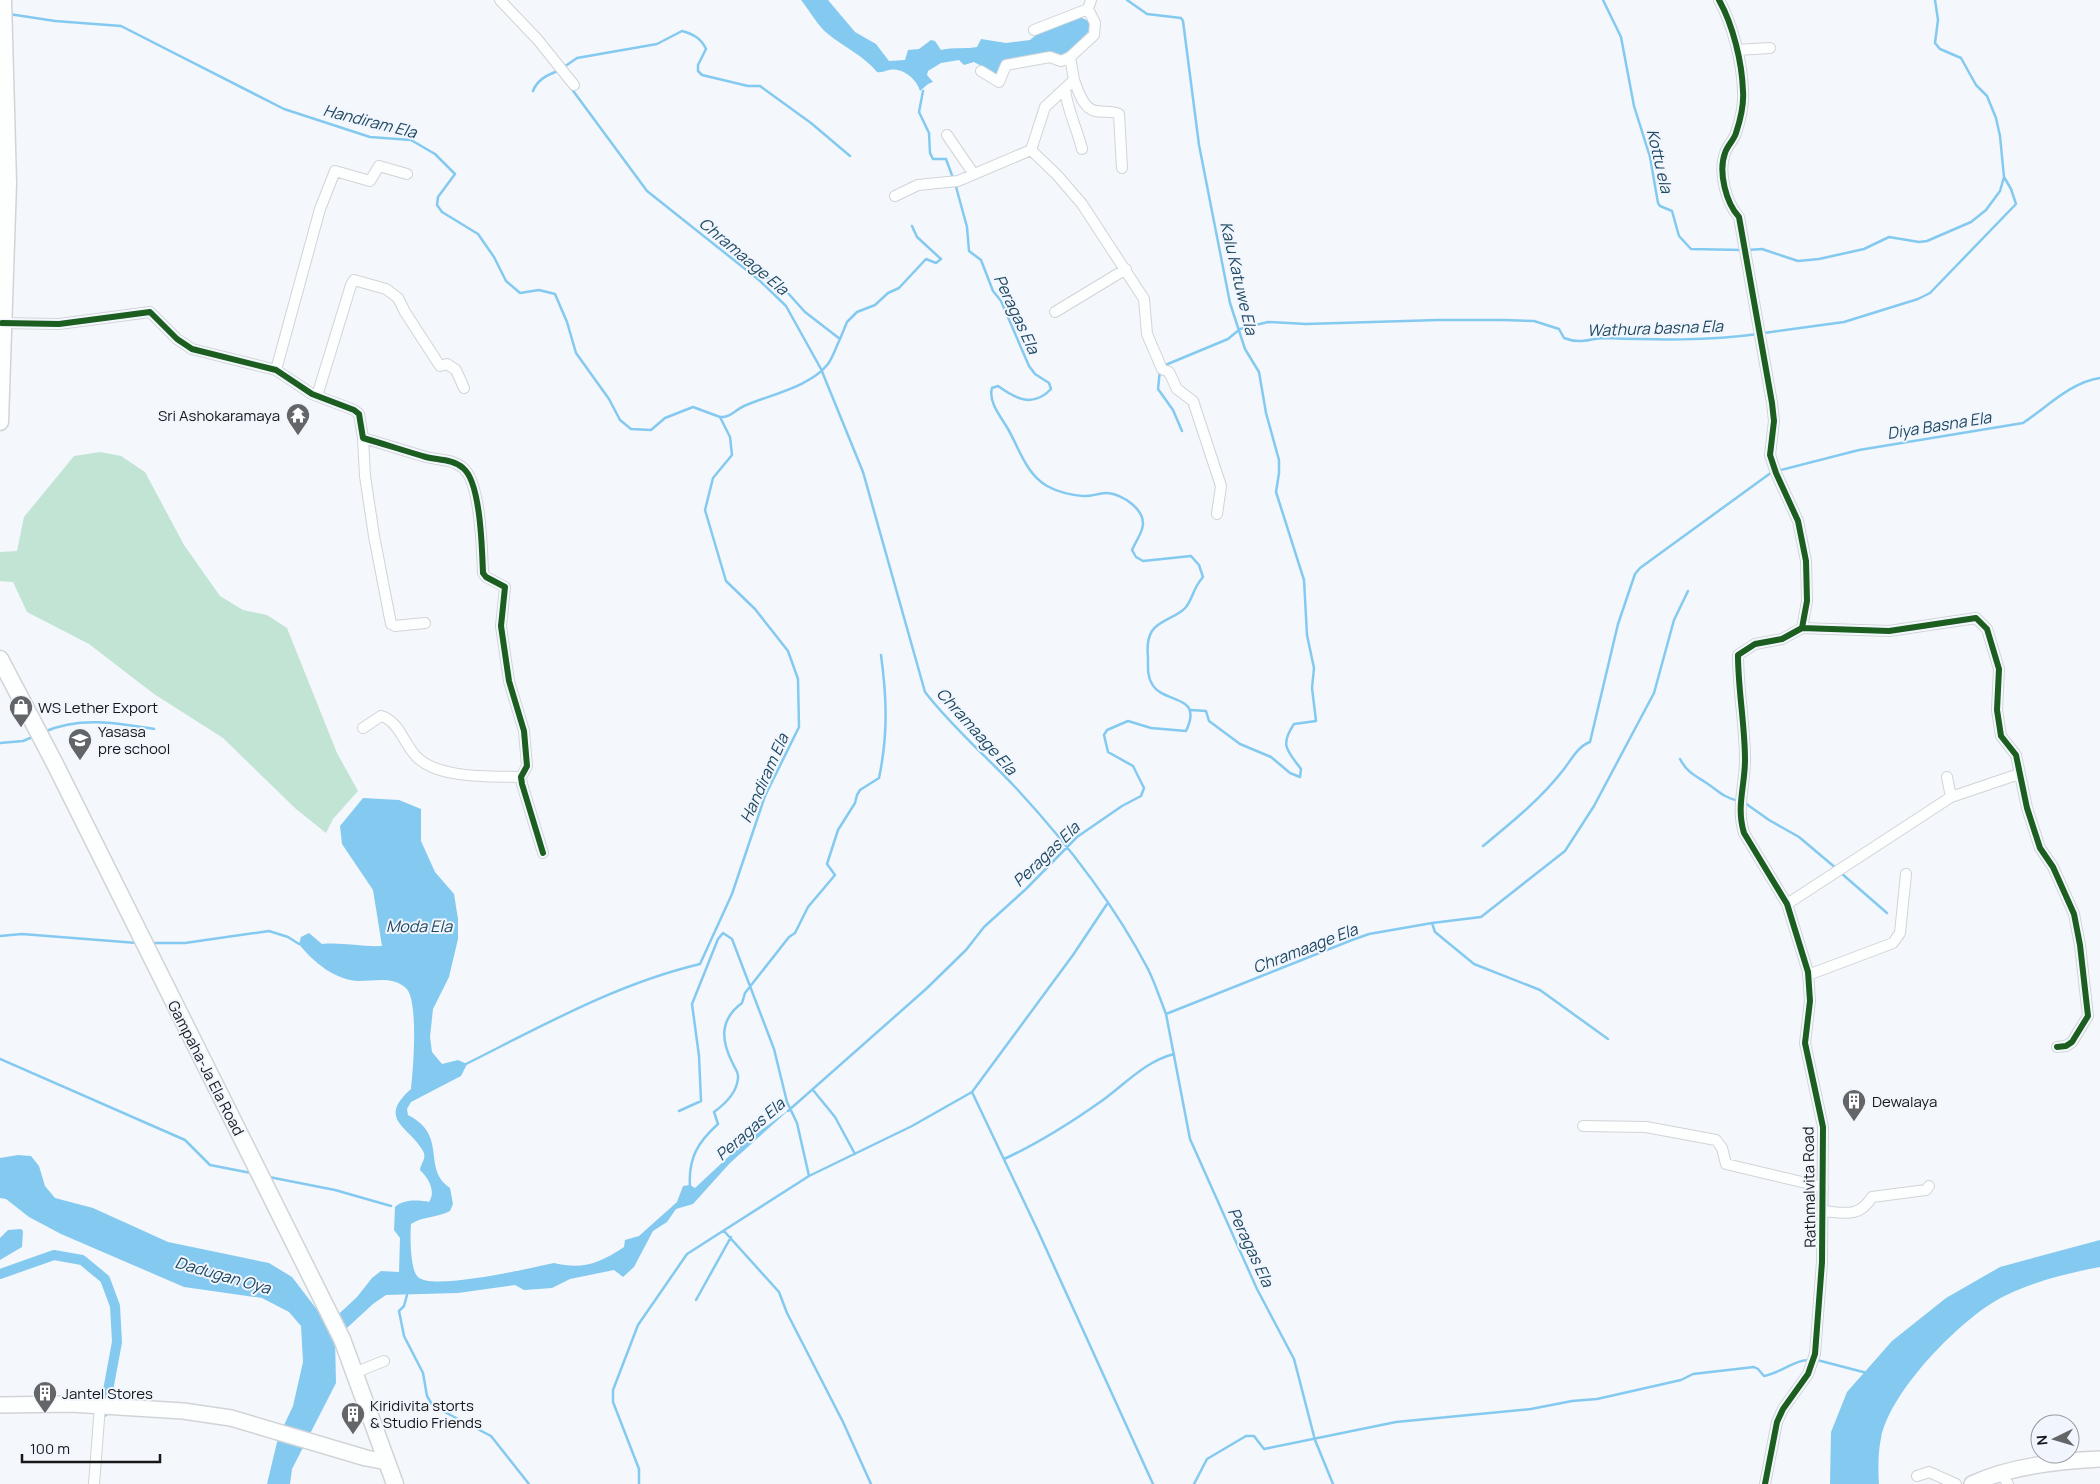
<svg xmlns="http://www.w3.org/2000/svg" width="2100" height="1484" viewBox="0 0 2100 1484" font-family="Manrope,sans-serif">
  <style>
    .green { fill: #c2e4d4 }
    .water { fill: #84caf0 }
    .lines { fill: none; stroke-linecap: round; stroke-linejoin: round }
    .stream { stroke: #84caf0; stroke-width: 2.5 }
    .canal { stroke: #84caf0; stroke-width: 10 }
    .minor-casing { stroke: #d1d4d7; stroke-width: 12 }
    .primary-casing { stroke: #d1d4d7; stroke-width: 18 }
    .trunk-casing { stroke: #d1d4d7; stroke-width: 19 }
    .minor { stroke: #fdfefe; stroke-width: 10 }
    .primary { stroke: #fdfefe; stroke-width: 15 }
    .trunk { stroke: #fdfefe; stroke-width: 16 }
    .cycleway-casing { stroke: #f1f6fe; stroke-width: 9 }
    .cycleway { stroke: #1b5e20; stroke-width: 6 }
    .labels { text-anchor: middle; dominant-baseline: central; stroke-width: 4; stroke-linejoin: round; paint-order: stroke }
    .poi-label { font-size: 15px; fill: #151719; stroke: #f1f6fe; text-anchor: start }
    .street-label { font-size: 15px; fill: #151719; stroke: #f1f6fe }
    .water-label { font-size: 16px; font-style: italic; fill: #214960; stroke: #f1f6fe }
  </style>
  <rect width="100%" height="100%" fill="#f4f7fb"/>
  <!-- green -->
  <path class="green" d="M100,452l21,4 24,16 39,73 36,51 23,14 24,5 20,13 50,125 21,38 -25,28 -7,14 -30,-24 -73,-71 -69,-44 -65,-50 -62,-32 -14,-30 -13,-1v-29l17,-1 7,-34 50,-61z"/>
  <!-- water -->
  <path class="water" d="M801,0h27l27,32 21,12 13,17 16,-1 3,-10 11,-1 12,-9 4,1 6,9c12,-3 28,-1 36,-3l4,-8 25,4 24,-3 7,-6 42,-18 9,5 3,8 -28,29 -53,3 -14,16 -7,-7 -15,-8 -10,3 -5,-5 -18,3 -13,8 -1,4 6,7 -5,2 -8,7c-3,-12 -18,-24 -31,-21 -5,1 -7,3 -12,2 -13,-16 -33,-25 -49,-38 -11,-9 -18,-23 -27,-34z
    M363,798l36,2 22,9v32l14,31 19,22 4,25v20l-9,38 -16,32 -3,28 2,15 10,12 16,-4 9,4 -6,12 -50,26 -4,7 1,6c41,21 13,53 42,73l3,16 -3,7c-13,7 -27,5 -39,13 -1,11 -1,46 7,53 14,14 113,-9 136,-14 29,7 46,0 70,-16l1,-7 14,-4 38,-34 6,-16 7,-1 5,3 47,-44 48,-35 -60,54 -37,41 -17,5 -9,13 -14,9 -19,36 -11,10 -9,-7 -44,9 -18,9 -13,1 -15,1 -9,-5 -57,8 -72,2 -13,9 -38,35 1,44 -44,86 -2,15h-23l11,-46 15,-32 10,-44 -2,-36 -12,-14 -27,-14 -78,-11 -123,-53 -32,-17 -23,-18 -6,-1v-40l18,-3 13,1 8,10 6,20 10,12 38,10 75,34 101,21 23,14 36,47 29,-27 15,-19 9,-7 18,1 1,-34 -6,-8 1,-23c9,-8 23,-7 34,-5 7,-11 0,-23 -9,-32 1,-7 7,-12 3,-19 -13,-24 -47,-31 -12,-62 2,-17 8,-89 -5,-101 -14,-12 -31,-7 -47,-7 -23,0 -47,-20 -60,-37l2,-7 8,-4 13,11c21,-2 39,3 60,2l-9,-56 -31,-46 -2,-18z
    M21,1229l2,2 -1,16 -22,13v-22l8,-8z
    M2100,1240v27c-38,7 -85,19 -117,42 -36,26 -93,85 -102,129 -3,14 -3,32 -2,46h-49l1,-52 16,-40 45,-51 54,-43 54,-31z"/>
  <g class="lines">
    <!-- stream -->
    <path class="stream" d="M1127,0l20,14 34,4 2,3 16,124 31,158 15,46 14,23 7,41 13,47v13l-3,19 28,88 3,55 7,33 -2,20 4,33 -22,3c-15,22 -6,27 7,45l-1,8 -10,-4 -19,-16 -31,-13 -31,-23 -3,-10 -15,-1
      M1603,0l18,37 13,69 16,51 8,46 2,3 12,5 7,25 12,13 51,1
      M9,14l46,7 66,5 163,83 86,28 41,3 24,14 20,20 -17,23 -1,8 5,7 36,22 16,23 12,24 14,12 19,-3 16,4 12,28 9,31 33,46 11,21 11,9 20,1 14,-12 28,-11 27,10 10,20 2,18 -19,23 -8,32 21,71 29,28 33,42 10,28 1,48 -34,69 -33,98 -32,70c-84,20 -158,62 -234,100
      M564,67l13,-9 80,-14 25,-13c11,3 19,7 24,18l-8,16v6l4,4 46,11h12l51,37 39,33
      M571,88l76,103 112,89 27,26 35,63 42,103 62,220c27,35 61,64 91,96 49,53 98,116 132,181 7,14 12,30 18,45l186,-74 17,-6 63,-11 3,9 39,32 66,26 68,49
      M533,91c4,-11 14,-16 25,-20
      M923,91l-4,21 10,21 1,20 3,6h13l7,19
      M1747,250l15,-1 36,12 21,-2 45,-10 25,-12 30,5 8,-1 44,-19 15,-12 14,-19 4,-14 -4,-41 -4,-18 -9,-22 -11,-11 -15,-27 -21,-9 -5,-6 3,-23 -3,-20
      M1764,333l80,-11 74,-23 12,-6 86,-89 -5,-15 -7,-12
      M840,339l7,-17 10,-10 18,-7 13,-12 11,-5 27,-29 10,4 5,-4 -24,-22 -5,-11
      M1163,366l65,-27 12,-10 28,-7 38,2 132,-4h65l31,1 25,8 5,9c18,7 25,0 41,0 52,2 102,3 153,-4
      M1160,370l-2,19 15,21 9,21
      M720,417c10,1 15,-7 24,-11 25,-11 66,-19 84,-42 5,-7 8,-17 12,-25l-35,-27 -18,-20 -29,-21 -11,-14
      M1777,471l82,-21 164,-27c24,-16 48,-41 77,-45
      M44,732c35,-16 74,-9 110,-3
      M0,743l23,-2 12,-5
      M1680,759c7,13 14,16 25,23 14,9 17,15 34,19
      M1745,803l24,17 30,17 38,32
      M1483,846c28,-23 58,-47 81,-77 7,-9 14,-23 26,-27l28,-118 17,-50 5,-6 132,-96
      M1841,873l46,40
      M1432,923l49,-6 84,-66 29,-45 60,-113 20,-73 14,-29
      M0,936l22,-2 115,9
      M152,943h33l84,-12 19,6 11,7
      M1166,1014l24,125 67,150 37,70 21,81 18,44
      M0,1059l185,81 25,25 41,8
      M813,1090l22,27 20,37
      M972,1092l66,139 115,253
      M679,1111l22,-10 -2,-45 -7,-52 26,-65 5,-6 9,6 42,110 13,53 10,21 12,53
      M788,1111l138,-122 40,-39 18,-23 42,-38 51,-52 45,-31 19,-10 3,-8 -11,-22 -25,-14 -4,-17 3,-5 21,-9 23,7 35,3c18,-38 -22,-26 -34,-47 -5,-8 -4,-18 -4,-27 -1,-9 -1,-18 4,-26 8,-12 25,-13 34,-24 7,-9 7,-19 17,-30l-4,-12 -8,-9 -48,5 -7,-4 -4,-7c3,-7 8,-14 10,-21 6,-18 -20,-36 -36,-36 -8,0 -15,4 -23,3 -12,-1 -25,-4 -36,-10 -21,-12 -28,-38 -39,-57 -7,-12 -20,-27 -16,-41l6,-2c18,13 35,22 53,3l-2,-6 -14,-9 -6,-8 -28,-65 -8,-10 -12,-31 -12,-9 -2,-24 -12,-44
      M1004,1159c35,-16 68,-37 99,-59 23,-17 43,-39 71,-46
      M269,1177l66,13 56,16
      M690,1187c-2,-29 8,-45 28,-63l-4,-12c11,-8 23,-19 24,-34 1,-6 -3,-9 -5,-14 -12,-23 -14,-44 9,-61l3,-10 44,-56 6,-4 13,-26 27,-32 -8,-11 11,-34 17,-27 2,-8 3,-5 19,-12c9,-43 8,-79 2,-123
      M724,1231l55,61 8,21 56,109 28,62
      M407,1295l-3,11 -5,5 5,25 19,37 4,23 6,10 58,30 38,48
      M696,1300l35,-63
      M1817,1360l50,13
      M639,1484v-15l-26,-67v-12l25,-65 49,-71 122,-78 103,-50 60,-34 101,-137 34,-51
      M1194,1484l13,-25 39,-23h8l10,13 132,-27 135,-13 41,-8 25,-2 84,-19 12,-6 61,-7 4,2 6,7c17,-3 31,-17 47,-16"/>
    <!-- canal -->
    <path class="canal" d="M0,1274l54,-19 28,5 23,19 10,27 2,36 -13,70"/>
    <!-- minor casing -->
    <g class="minor-casing">
      <path id="minor" d="M500,0l38,40 36,45
        M1091,0l-3,9 7,14 -1,12 -24,22 4,23 -29,27 -14,43 26,25 25,29 62,95 3,35 15,35 7,3 8,17 16,12 28,85 -4,28
        M1719,0c14,25 23,62 24,91 1,13 -3,30 -7,42 -2,7 -9,13 -11,20 -7,19 1,50 14,64l33,186 2,18 -4,34 6,18 22,48 8,40 1,40 -5,27 -20,11 -27,5 -17,11c0,35 7,70 7,105 0,26 -9,47 -1,73l43,71 21,68 2,29 -5,42 18,84 -1,135 -7,92 -7,20 -25,35 -6,13 -12,62
        M1034,30l54,-21
        M1737,50l33,-2
        M981,71l18,11 7,-17 44,-8 11,4 9,-4
        M1074,80c4,10 9,29 22,31 10,2 14,-1 23,3l3,54
        M1065,89c2,21 12,39 17,60
        M947,135l26,38
        M895,196l23,-11 40,-4 73,-31
        M1055,312l71,-43
        M2,323l57,1 91,-12 27,27 15,10 84,21 36,24 42,16 5,4 4,24c21,6 42,13 63,19 12,3 27,2 37,11 18,14 19,83 20,105l3,4 19,10 -4,39 8,55 15,50 3,35 -6,11 1,7 21,69
        M276,370l44,-161 15,-38 35,10 9,-15 28,8
        M317,396l34,-111 3,-5 32,9 12,9 7,14 35,54 7,-2 9,6 8,18
        M363,438l2,38 9,60 17,88 4,2 30,-3
        M1802,628l87,3 87,-13 11,11 12,40 -2,41 4,26 15,19 11,53 13,40 13,19 21,47 6,31 8,71 -16,26 -6,4 -9,1
        M363,728l18,-12c19,5 24,32 38,43 23,20 73,17 102,18
        M1947,777l4,20
        M1787,904l164,-107 68,-23
        M1808,975l85,-32 7,-10 6,-59
        M1583,1126l63,1 70,13 6,8 4,16 97,23
        M1823,1211c22,2 36,7 49,-14l54,-7 3,-4
        M354,1373l30,-12
        M2001,1473l7,11
        M1917,1476l12,-4 27,12
        M94,1484l6,-78"/>
    </g>
    <!-- primary casing -->
    <g class="primary-casing">
      <path id="primary" d="M0,1405l71,-1 112,7 48,7 135,40 21,4
        M1972,1484c38,-18 86,-23 128,-25"/>
    </g>
    <!-- trunk casing -->
    <g class="trunk-casing">
      <path id="trunk" d="M0,422l8,-239 -5,-183
        M0,659l55,105 287,575 53,145"/>
    </g>
    <!-- minor -->
    <use href="#minor" class="minor"/>
    <!-- primary -->
    <use href="#primary" class="primary"/>
    <!-- trunk -->
    <use href="#trunk" class="trunk"/>
    <!-- cycleway casing -->
    <g class="cycleway-casing">
      <path id="cycleway" d="M1719,0c14,25 23,62 24,91 1,13 -3,30 -7,42 -2,7 -9,13 -11,20 -7,19 1,50 14,64l33,186 2,18 -4,34 6,18 22,48 8,40 1,40 -5,27 -20,11 -27,5 -17,11c0,35 7,70 7,105 0,26 -9,47 -1,73l43,71 21,68 2,29 -5,42 18,84 -1,135 -7,92 -7,20 -25,35 -6,13 -12,62
        M2,323l57,1 91,-12 27,27 15,10 84,21 36,24 42,16 5,4 4,24c21,6 42,13 63,19 12,3 27,2 37,11 18,14 19,83 20,105l3,4 19,10 -4,39 8,55 15,50 3,35 -6,11 1,7 21,69
        M1802,628l87,3 87,-13 11,11 12,40 -2,41 4,26 15,19 11,53 13,40 13,19 21,47 6,31 8,71 -16,26 -6,4 -9,1"/>
    </g>
    <!-- cycleway -->
    <use href="#cycleway" class="cycleway"/>
  </g>
  <!-- icons -->
  <defs>
    <g id="temple-pin" transform="scale(1.25)"><path d="M0 17L-7.5 6A9.5 9.5 0 1 1 7.5 6Z" fill="#636568" stroke="#f1f6fe"/><path d="M0-6L5-2H3V0L6.5 2.5H4V6H1.5V3h-3V6H-4V2.5H-6.5L-3 0V-2H-5Z" fill="#fff"/></g>
    <g id="shop-pin" transform="scale(1.25)"><path d="M0 17L-7.5 6A9.5 9.5 0 1 1 7.5 6Z" fill="#636568" stroke="#f1f6fe"/><path d="M-5-2.5h2.3a2.7 3.5 0 0 1 5.4 0H5L5.5 6h-11ZM-1.5-2.5h3a1.5 2.3 0 0 0-3 0Z" fill="#fff"/></g>
    <g id="school-pin" transform="scale(1.25)"><path d="M0 17L-7.5 6A9.5 9.5 0 1 1 7.5 6Z" fill="#636568" stroke="#f1f6fe"/><path d="M0-5L7-2L0 1L-7-2ZM-4 1L0 2.5L4 1V4Q0 6-4 4Z" fill="#fff"/></g>
    <g id="building-pin" transform="scale(1.25)"><path d="M0 17L-7.5 6A9.5 9.5 0 1 1 7.5 6Z" fill="#636568" stroke="#f1f6fe"/><path d="M-4-6H4V6H1V3H-1V6H-4ZM-2.5-4.3h1.7v1.8h-1.7ZM.8-4.3h1.7v1.8H.8ZM-2.5-1h1.7V.8h-1.7ZM.8-1h1.7V.8H.8Z" fill="#fff"/></g>
  </defs>
  <g fill-rule="evenodd">
    <use href="#temple-pin" x="298" y="415"/>
    <use href="#shop-pin" x="21" y="707"/>
    <use href="#school-pin" x="80" y="740"/>
    <use href="#building-pin" x="1854" y="1101"/>
    <use href="#building-pin" x="45" y="1393"/>
    <use href="#building-pin" x="353" y="1414"/>
  </g>
  <g class="labels">
    <!-- poi labels -->
    <g class="poi-label">
      <text x="280" y="415" text-anchor="end">Sri Ashokaramaya</text>
      <text x="38" y="707">WS Lether Export</text>
      <text x="98" y="731">Yasasa<tspan x="98" dy="17">pre school</tspan></text>
      <text x="1872" y="1101">Dewalaya</text>
      <text x="62" y="1393">Jantel Stores</text>
      <text x="370" y="1405">Kiridivita storts<tspan x="370" dy="17">&amp; Studio Friends</tspan></text>
    </g>
    <!-- street labels -->
    <g class="street-label">
      <text transform="translate(206 1068) rotate(63)">Gampaha-Ja Ela Road</text>
      <text transform="translate(1809 1187) rotate(-91)">Rathmalvita Road</text>
    </g>
    <!-- water labels -->
    <g class="water-label">
      <text transform="translate(370 121) rotate(14)">Handiram Ela</text>
      <text transform="translate(1660 161) rotate(77)">Kottu ela</text>
      <text transform="translate(744 256) rotate(40)">Chramaage Ela</text>
      <text transform="translate(1239 278) rotate(77)">Kalu Katuwe Ela</text>
      <text transform="translate(1017 314) rotate(65)">Peragas Ela</text>
      <text transform="translate(1655 328) rotate(-2)">Wathura basna Ela</text>
      <text transform="translate(1939 425) rotate(-9)">Diya Basna Ela</text>
      <text transform="translate(977 731) rotate(48)">Chramaage Ela</text>
      <text transform="translate(764 778) rotate(-66)">Handiram Ela</text>
      <text transform="translate(1046 854) rotate(-44)">Peragas Ela</text>
      <text x="419" y="926">Moda Ela</text>
      <text transform="translate(1305 948) rotate(-21)">Chramaage Ela</text>
      <text transform="translate(750 1129) rotate(-41)">Peragas Ela</text>
      <text transform="translate(1251 1247) rotate(65)">Peragas Ela</text>
      <text transform="translate(223 1275) rotate(16)">Dadugan Oya</text>
    </g>
  </g>
  <!-- north arrow -->
  <g transform="translate(2055 1439) rotate(265)"><circle r="24" fill="#f1f6fe" stroke="#999da2"/>
  <path d="M0-4L9 19L0 12L-9 19Z" fill="#636568"/>
  <text y="-8" font-size="14" font-weight="bold" text-anchor="middle" fill="#151719">N</text>
  </g>
  <!-- scale -->
  <path d="M22 1454v8h138v-8" fill="none" stroke="#151719" stroke-width="2.5"/>
  <text x="30" y="1454" font-size="15" fill="#151719" stroke="#f1f6fe" stroke-width="4" paint-order="stroke">100 m</text>
</svg>
